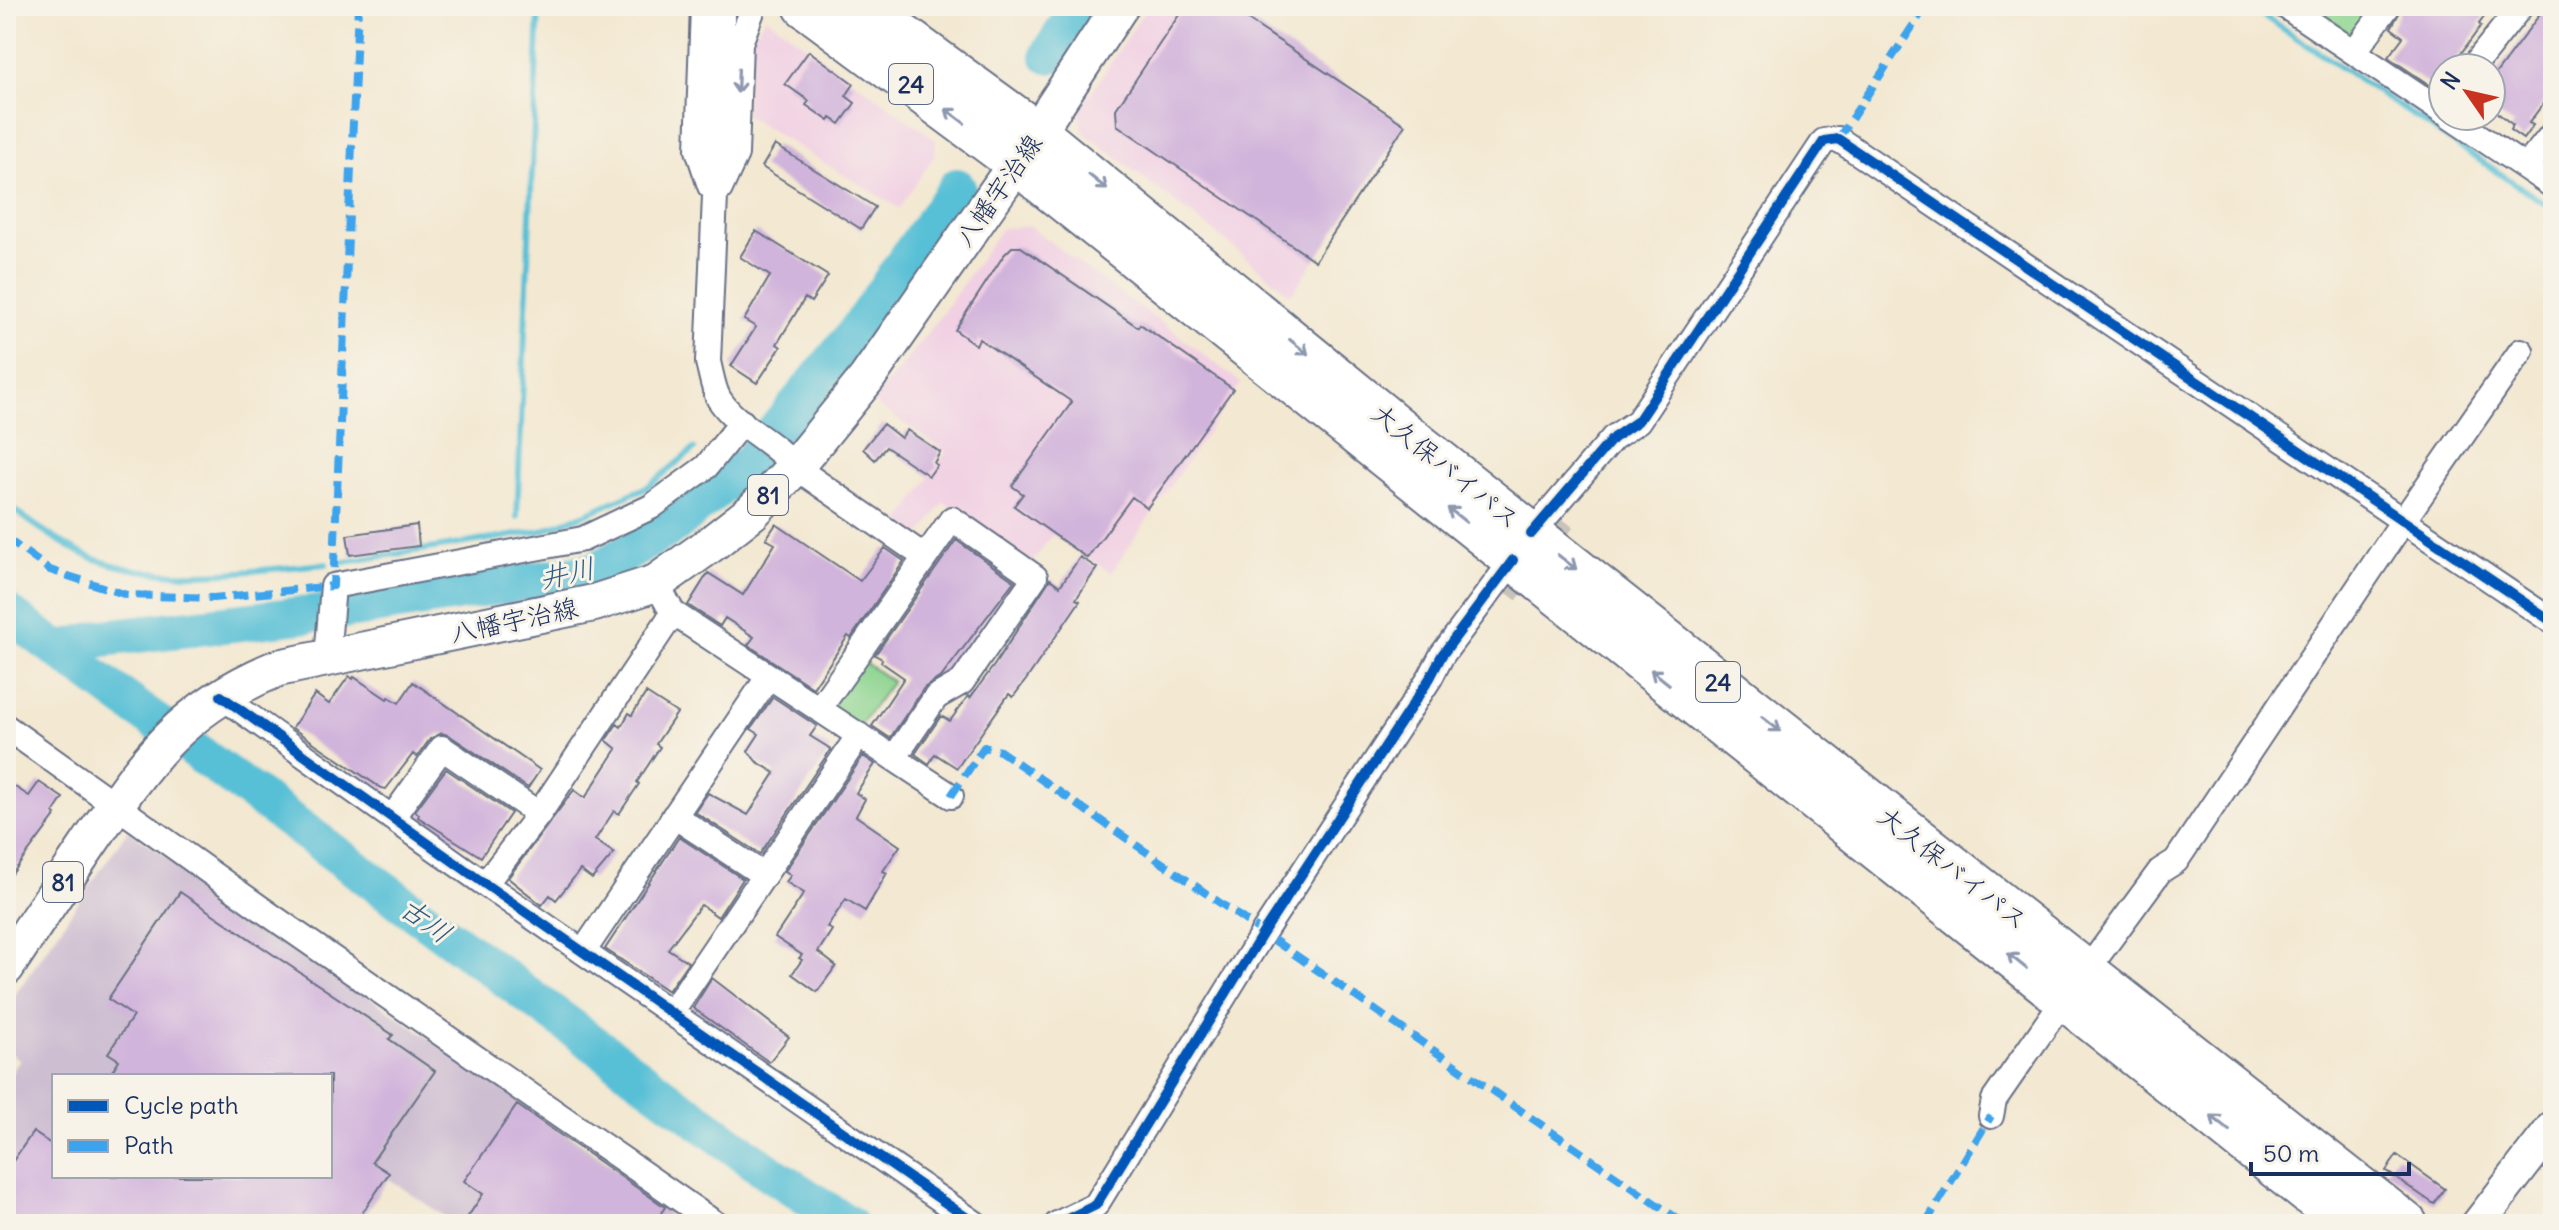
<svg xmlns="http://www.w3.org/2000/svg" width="2559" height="1230" viewBox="0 0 2559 1230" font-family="Delius,'Klee One',sans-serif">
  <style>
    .built { fill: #f1d0e3 }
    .industrial { fill: #cebed1; fill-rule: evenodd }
    .green { fill: #8cd48f; stroke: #548276; stroke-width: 2 }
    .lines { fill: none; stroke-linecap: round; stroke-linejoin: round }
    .stream { stroke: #59c0d6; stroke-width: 6 }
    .river { stroke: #59c0d6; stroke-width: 38 }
    .building { fill: #d1b4db }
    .street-tunnel { stroke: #c8c3ba; stroke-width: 24; stroke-dasharray: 24 12; stroke-linecap: butt }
    .street-casing { stroke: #677086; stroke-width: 28 }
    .secondary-casing { stroke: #677086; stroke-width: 36 }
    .primary-casing { stroke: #677086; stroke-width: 40 }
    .highway-casing { stroke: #677086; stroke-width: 46 }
    .street { stroke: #fff; stroke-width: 24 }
    .secondary { stroke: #fff; stroke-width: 32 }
    .primary { stroke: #fff; stroke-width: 36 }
    .highway { stroke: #fff; stroke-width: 42 }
    .quiet { stroke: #3da3ed; stroke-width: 8; stroke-dasharray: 16 8; stroke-linecap: butt }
    .cycleway-casing { stroke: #f7f3e8; stroke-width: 15 }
    .cycleway { stroke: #0057b8; stroke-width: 10 }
    .oneway { stroke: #8d97ae }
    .labels { text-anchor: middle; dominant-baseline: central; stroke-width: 6; stroke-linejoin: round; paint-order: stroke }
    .shield { fill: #f7f3e8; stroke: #5d6a87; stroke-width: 2 }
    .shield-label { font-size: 24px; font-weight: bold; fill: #1b2f5e }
    .street-label { font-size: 26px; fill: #1b2f5e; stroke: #f7f3e8 }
    .water-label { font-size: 28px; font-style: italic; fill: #2e5a82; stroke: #f7f3e8 }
  </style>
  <rect width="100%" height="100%" fill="#f7f3e8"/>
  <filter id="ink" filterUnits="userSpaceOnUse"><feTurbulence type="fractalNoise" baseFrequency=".0125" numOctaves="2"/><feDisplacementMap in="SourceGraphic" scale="16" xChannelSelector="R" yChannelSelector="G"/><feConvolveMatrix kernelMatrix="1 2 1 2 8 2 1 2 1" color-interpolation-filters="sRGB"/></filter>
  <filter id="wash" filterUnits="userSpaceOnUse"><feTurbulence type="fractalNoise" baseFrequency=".006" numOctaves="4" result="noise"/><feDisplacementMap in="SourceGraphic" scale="32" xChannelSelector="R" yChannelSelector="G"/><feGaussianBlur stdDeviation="1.8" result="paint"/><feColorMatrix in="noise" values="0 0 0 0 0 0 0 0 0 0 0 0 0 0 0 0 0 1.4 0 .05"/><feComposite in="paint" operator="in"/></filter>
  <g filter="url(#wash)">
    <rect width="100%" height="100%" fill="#f3e8d1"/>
    <!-- built -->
    <path class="built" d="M1148,6h79l178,119 -114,170 -73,-60 -135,-103 -4,-21z
      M766,17l170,123 -1,15 -36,53 -154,-93 6,-75z
      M1029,226l79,59 64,45 69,53 -130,190 -58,-39 -21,29 -88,-61 -26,37 -20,-14 48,-73 -73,-50 66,-84 63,-90z"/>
    <!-- industrial -->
    <path class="industrial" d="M128,830l545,377 -11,17h-206l-67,-45 -31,45h-352v-143l14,-21 -14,-11v-41zM54,1076h276v100h-276z"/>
    <!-- green -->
    <path class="green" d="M2295,6h81l-28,36z
      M862,661l30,20 -33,46 -30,-20z"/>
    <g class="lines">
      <!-- stream -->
      <path class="stream" d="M2249,6l304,203
        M6,504c24,18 50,37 77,50 75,34 164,16 243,10
        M517,517l22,-511
        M339,563l202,-32 47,-18 61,-27 45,-37"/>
      <!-- river -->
      <path class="river" d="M1049,55l31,-49
        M6,612l760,558 82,54
        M60,650l43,-12 251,-29 242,-38 80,-47 73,-61 104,-127 104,-149"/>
    </g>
    <g id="blocks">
      <!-- building -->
      <path class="building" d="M1185,6h42l178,119 -90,136 -198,-136 -1,-16z
        M2403,6h89l-13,18 2,2 -31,42h-7v26l-55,-37 15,-20 -12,-9z
        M2546,6h7v84l-24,33 4,2 -10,14 -13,-9 3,-5 -22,-17v-28z
        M809,51l45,33 -8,12 9,7 -15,21 -9,-6 -2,3 -23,-16 3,-4 -24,-17z
        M775,145l100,62 -14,22 -99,-62z
        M756,231l72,45 -17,26 -6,-4 -28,46 4,3 -24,36 -26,-17 25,-39 -12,-7 26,-44 -30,-19z
        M1012,247h9l117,80 2,-3 93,65 -86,119 -15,-11 -45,61 -73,-52 9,-12 -11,-8 60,-84 -93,-63 -3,6 -21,-15 49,-75z
        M883,424l18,14 6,-8 33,22 -6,11 3,2 -8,11 -43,-29 -11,13 -12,-11z
        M776,524l84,57 25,-33 19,13 -53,77 -3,-2 -35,52 -65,-43 6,-8 -29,-19 -5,8 -32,-21 20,-32 35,22 32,-51 -9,-5z
        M417,525l2,21 -69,9 -3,-20z
        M956,540l58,41 -72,95 -18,12 -34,50 -18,-12 32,-48 -23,-16 1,-3 -7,-4z
        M1080,557l17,11 -21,31 4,2 -54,79 -13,17 -4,-3 -52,74 -22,-14 -6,10 -14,-10 26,-38 9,5 18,-25 2,2 25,-34 55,-85 10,7z
        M349,676l4,3 1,-2 33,22 2,-2 10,6 14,-21 127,88 -12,18 -78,-52 -8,-3 -12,6 -13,18 -4,-3 -27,35 -5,-1 -89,-60 23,-34 14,10z
        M646,693l31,20 -21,31 4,3 -23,35 2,2 -20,30 -5,-3 -19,29 19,13 -22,26 -12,-9 -24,30 -6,-5 -8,10 -34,-27 66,-88 11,8 32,-49 -11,-9 11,-16 4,3 8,-14 3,2z
        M773,697l44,29 -7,10 21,13 -71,105 -65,-42 13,-19 40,22 27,-42 -19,-12 -8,-10 11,-17 -8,-5z
        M863,756l12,8 -19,29 9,6 -9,17 44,30 -17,25 4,2 -22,38 -19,-12 -19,28 5,3 -14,22 18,14 -19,26 -25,-18 10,-14 -3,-2 3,-3 -27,-18 29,-44 -18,-11 5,-7 -6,-4z
        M446,769l65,44 -30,44 -63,-40 1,-3 -4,-3z
        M6,781l23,15 10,-14 24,16 -10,15 3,2 -50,67z
        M679,837l64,42 -25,38 -17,-12 -33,44 20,13 -20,29 -63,-42z
        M180,892l213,143 -4,4 46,32 -63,91 17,11 -34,51h-349v-53l27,-39 21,14v30h276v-100h-221l10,-16 -11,-7 25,-37 -25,-17z
        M712,978l77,59 -20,25 -76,-54z
        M517,1105l148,102 -11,17h-177l-10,-6 16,-24 -19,-13z
        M2397,1155l48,34 -11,15 -48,-33z"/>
    </g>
  </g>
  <g filter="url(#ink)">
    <use href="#blocks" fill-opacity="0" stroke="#677086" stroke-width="2"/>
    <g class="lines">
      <!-- street-tunnel -->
      <path class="street-tunnel" d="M1507,593l57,-73"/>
      <!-- street casing -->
      <g class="street-casing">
        <path id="street" d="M703,6l-5,144 12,36
          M723,6l-15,356c3,11 5,27 11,37 18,28 55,42 76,68l130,90
          M2285,6l158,106
          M2354,52l34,-46
          M2472,68l49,-62
          M2449,116l104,70
          M2526,167l27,-34
          M720,189l16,-35 4,-111 14,-37
          M1531,534l82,-96 25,-17 186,-280 14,-2 715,483
          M673,613l278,183
          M327,658l6,-72 250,-47 68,-32 55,-40 36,-45
          M221,696l264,188 491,340
          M819,709l133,-190 83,58 -73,105 -26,15 -42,61
          M6,727l264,188 446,309
          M674,816l90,59
          M392,818l50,-70 97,66
          M485,884l54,-70 134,-201 -17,-30
          M583,952l186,-276
          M2085,973l75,-102 16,-10 227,-340 118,-170
          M671,1013l188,-278
          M1991,1116l3,-16 70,-101
          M1057,1224l39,-19 167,-272 167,-255 12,-23 71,-95"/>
      </g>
      <!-- secondary casing -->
      <g class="secondary-casing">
        <path id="secondary" d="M2478,1224l75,-97"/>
      </g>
      <!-- primary casing -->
      <g class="primary-casing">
        <path id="primary" d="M6,967c27,-41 55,-82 82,-122 57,-84 92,-137 190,-177l316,-65 62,-20 55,-39 41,-32 43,-45 72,-89 150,-215 103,-157"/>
      </g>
      <!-- highway casing -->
      <g class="highway-casing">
        <path id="highway" d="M805,6l212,157 1330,1061
          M862,6l175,127 377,308 992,783"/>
      </g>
      <!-- street -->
      <use href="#street" class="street"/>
      <!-- secondary -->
      <use href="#secondary" class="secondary"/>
      <!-- primary -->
      <use href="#primary" class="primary"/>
      <!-- highway -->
      <use href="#highway" class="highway"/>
      <!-- quiet -->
      <path class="quiet" d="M1838,139l88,-133
        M6,538l44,32 77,25 86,3 120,-12 25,-580
        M951,796l33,-49 16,4 685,473
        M1925,1224l66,-108"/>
      <!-- cycleway casing -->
      <g class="cycleway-casing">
        <path id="cycleway" d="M1531,534l82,-96 25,-17 186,-280 14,-2 715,483
          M221,696l264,188 491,340
          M1057,1224l39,-19 167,-272 167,-255 12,-23 71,-95"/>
      </g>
      <!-- cycleway -->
      <use href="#cycleway" class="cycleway"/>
    </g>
    <!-- one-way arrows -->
    <defs><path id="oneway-shaft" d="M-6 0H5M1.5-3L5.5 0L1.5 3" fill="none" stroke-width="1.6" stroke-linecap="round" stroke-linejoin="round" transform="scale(2)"/></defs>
    <g class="oneway">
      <use href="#oneway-shaft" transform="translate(738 81) rotate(92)"/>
      <use href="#oneway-shaft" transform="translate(955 116) rotate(-143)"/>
      <use href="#oneway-shaft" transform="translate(1098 182) rotate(39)"/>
      <use href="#oneway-shaft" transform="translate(1299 347) rotate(39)"/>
      <use href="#oneway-shaft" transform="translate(1457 515) rotate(-142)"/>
      <use href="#oneway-shaft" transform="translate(1567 562) rotate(38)"/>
      <use href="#oneway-shaft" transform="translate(1660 677) rotate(-141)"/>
      <use href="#oneway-shaft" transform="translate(1771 724) rotate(38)"/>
      <use href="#oneway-shaft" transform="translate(2017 961) rotate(-141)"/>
      <use href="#oneway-shaft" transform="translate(2220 1123) rotate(-141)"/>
    </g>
  </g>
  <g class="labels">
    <!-- shield labels -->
    <g class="shield">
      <rect x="889" y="64" width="44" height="40" rx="6"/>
      <rect x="748" y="475" width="40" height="40" rx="6"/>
      <rect x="1696" y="662" width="44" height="40" rx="6"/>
      <rect x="43" y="862" width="40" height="40" rx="6"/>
    </g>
    <g class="shield-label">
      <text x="911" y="84">24</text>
      <text x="768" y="495">81</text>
      <text x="1718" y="682">24</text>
      <text x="63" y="882">81</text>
    </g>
    <!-- street labels -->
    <g class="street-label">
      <text transform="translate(998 190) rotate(-55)">八幡宇治線</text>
      <text transform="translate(1446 466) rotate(39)">大久保バイパス</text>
      <text transform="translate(514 620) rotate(-12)">八幡宇治線</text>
      <text transform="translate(1953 868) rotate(38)">大久保バイパス</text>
    </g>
    <!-- water labels -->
    <g class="water-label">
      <text transform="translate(567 573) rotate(-12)">井川</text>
      <text transform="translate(426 920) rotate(36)">古川</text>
    </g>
  </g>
  <!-- margin -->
  <rect width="2559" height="1230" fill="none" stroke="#f7f3e8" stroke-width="32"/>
  <!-- legend -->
  <rect x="52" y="1074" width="280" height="104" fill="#f7f3e8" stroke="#9fa5b1" stroke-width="2"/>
  <rect x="68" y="1100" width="40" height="12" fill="#0057b8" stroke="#9fa5b1" stroke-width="2"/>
  <text x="124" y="1114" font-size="24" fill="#1b2f5e">Cycle path</text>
  <rect x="68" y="1140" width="40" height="12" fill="#3da3ed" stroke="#9fa5b1" stroke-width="2"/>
  <text x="124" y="1154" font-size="24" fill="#1b2f5e">Path</text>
  <!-- north arrow -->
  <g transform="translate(2467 92) rotate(304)"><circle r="38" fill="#f7f3e8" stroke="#9fa5b1" stroke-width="2"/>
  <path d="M0-6L14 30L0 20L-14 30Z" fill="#c8321e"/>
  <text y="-12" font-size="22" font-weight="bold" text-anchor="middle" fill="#1b2f5e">N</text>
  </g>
  <!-- scale -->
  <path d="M2251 1162v12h158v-12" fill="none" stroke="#1b2f5e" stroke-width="4"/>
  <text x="2263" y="1162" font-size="24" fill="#1b2f5e" stroke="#f7f3e8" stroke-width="6" paint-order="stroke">50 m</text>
</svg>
